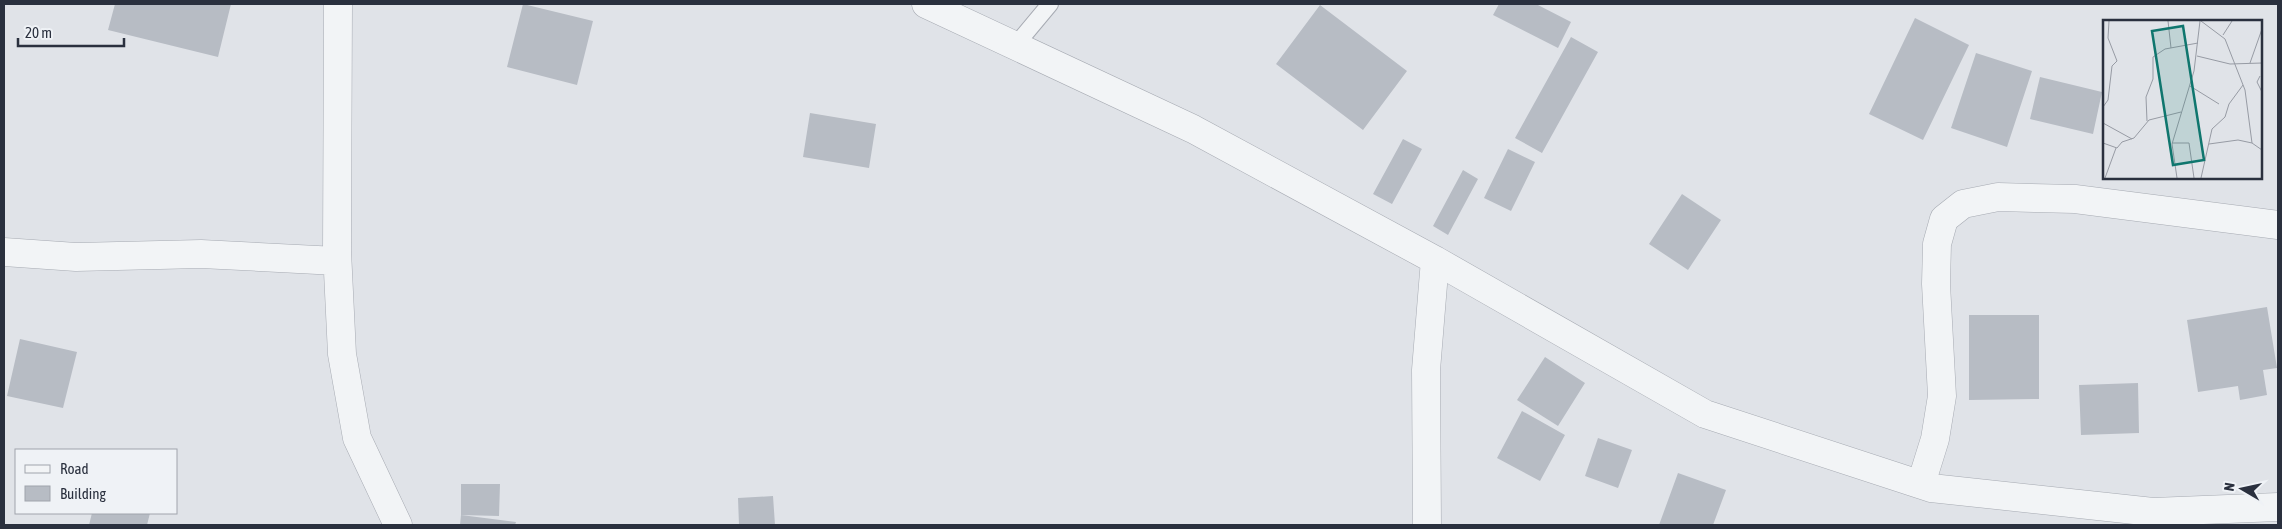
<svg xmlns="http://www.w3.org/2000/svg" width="2282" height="529" viewBox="0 0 2282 529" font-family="'Asap Condensed',sans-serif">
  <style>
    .building { fill: #b7bcc4 }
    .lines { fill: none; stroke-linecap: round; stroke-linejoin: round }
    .service-casing { stroke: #a6aab2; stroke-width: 18 }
    .minor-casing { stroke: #a6aab2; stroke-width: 29 }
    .service { stroke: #f2f4f6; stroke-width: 16 }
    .minor { stroke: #f2f4f6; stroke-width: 28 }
    .inset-road { fill: none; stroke: #979ba4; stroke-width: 1 }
    .view { fill: #0f766e; fill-opacity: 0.15; stroke: #0f766e; stroke-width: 2.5 }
    .inset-edge { fill: none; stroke: #2a303e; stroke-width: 2.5 }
  </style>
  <rect width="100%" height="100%" fill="#e0e3e8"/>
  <!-- building -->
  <path class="building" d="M115,4h116l-13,53 -110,-27z
    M523,4l70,17 -16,64 -70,-18z
    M1499,4h37l35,18 -13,26 -65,-33z
    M1320,5l87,66 -44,59 -87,-66z
    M1915,18l54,27 -46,95 -54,-26z
    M1571,37l27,15 -56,101 -27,-15z
    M1976,53l56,18 -25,76 -56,-19z
    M2040,77l62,15 -9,42 -63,-15z
    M810,113l66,11 -7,44 -66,-11z
    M1403,139l19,10 -30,55 -19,-10z
    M1508,149l27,13 -24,49 -27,-13z
    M1463,170l15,9 -30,56 -15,-9z
    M1682,194l39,26 -33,50 -39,-26z
    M2267,307l10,61 -14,2 4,25 -27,5 -2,-14 -40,6 -11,-72z
    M1969,315h70v84l-70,1z
    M20,339l57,13 -14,56 -56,-12z
    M1545,357l40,26 -27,43 -41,-26z
    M2138,383l1,50 -58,2 -2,-50z
    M1522,411l43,24 -25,46 -43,-23z
    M1598,438l34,12 -14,38 -33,-12z
    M1678,473l48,17 -13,35h-54z
    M461,484h39l-1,32 -38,-1z
    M773,496l2,29h-36l-1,-27z
    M92,513h58l-3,12h-58z
    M461,515l55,7 -1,3h-55z"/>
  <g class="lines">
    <!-- service casing -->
    <g class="service-casing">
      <path id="service" d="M1015,46l35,-42"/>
    </g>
    <!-- minor casing -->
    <g class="minor-casing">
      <path id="minor" d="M338,4l-1,247 5,103 15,84 41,87
        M926,4l267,125 242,131 270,154 226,74 222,24 125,-5
        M4,252l72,5 125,-3 136,7
        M1921,484l14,-45 7,-43 -6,-112 1,-40 7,-25 19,-15 35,-7 77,2 203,26
        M1427,525l-1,-155 9,-110"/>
    </g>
    <!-- service -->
    <use href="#service" class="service"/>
    <!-- minor -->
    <use href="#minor" class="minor"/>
  </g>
  <!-- overview -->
  <g transform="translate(2103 20)">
    <rect width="159" height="159" fill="#e0e3e8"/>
    <path class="inset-road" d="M65,1l3,27M98,1l24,18 20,51 7,53 10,7M120,15l9,-14M94,36l33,8 32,-1M147,43l12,-34M157,56l-3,6 5,10M87,66l29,18M0,87l5,-7 4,-34 5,-5 -9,-23 1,-17M44,101l-1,-24 7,-18v-22l12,-8 33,-6M0,103l29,16M0,123l14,5 5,-6 12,-4 15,-18 32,-8M69,123h17l5,35M106,124l29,-4 14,3M2,158l11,-30M74,158l-5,-34 22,-73 6,-50M98,158l11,-49 13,-12 4,-13 14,-19"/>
    <path class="view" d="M80,6l21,134 -31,5 -21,-134z"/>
    <rect width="159" height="159" class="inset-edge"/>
  </g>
  <!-- border -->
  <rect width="2282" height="529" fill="none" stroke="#2a303e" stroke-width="10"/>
  <!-- legend -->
  <rect x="15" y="449" width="162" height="65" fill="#eff2f6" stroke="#a0a4ac"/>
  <rect x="25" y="465" width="25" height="8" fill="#f2f4f6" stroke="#a0a4ac"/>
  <text x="60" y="474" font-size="15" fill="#2a303e">Road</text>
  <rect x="25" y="486" width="25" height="15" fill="#b7bcc4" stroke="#a0a4ac"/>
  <text x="60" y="499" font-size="15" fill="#2a303e">Building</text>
  <!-- north arrow -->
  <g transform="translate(2242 489) rotate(279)" stroke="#eff2f6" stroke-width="4" paint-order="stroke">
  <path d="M0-4L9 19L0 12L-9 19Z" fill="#2a303e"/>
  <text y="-8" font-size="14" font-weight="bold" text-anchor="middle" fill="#2a303e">N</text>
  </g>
  <!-- scale -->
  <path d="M18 38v8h106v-8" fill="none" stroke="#2a303e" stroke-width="2.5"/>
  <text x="25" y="38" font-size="15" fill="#2a303e" stroke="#eff2f6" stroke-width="4" paint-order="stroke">20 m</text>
</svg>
